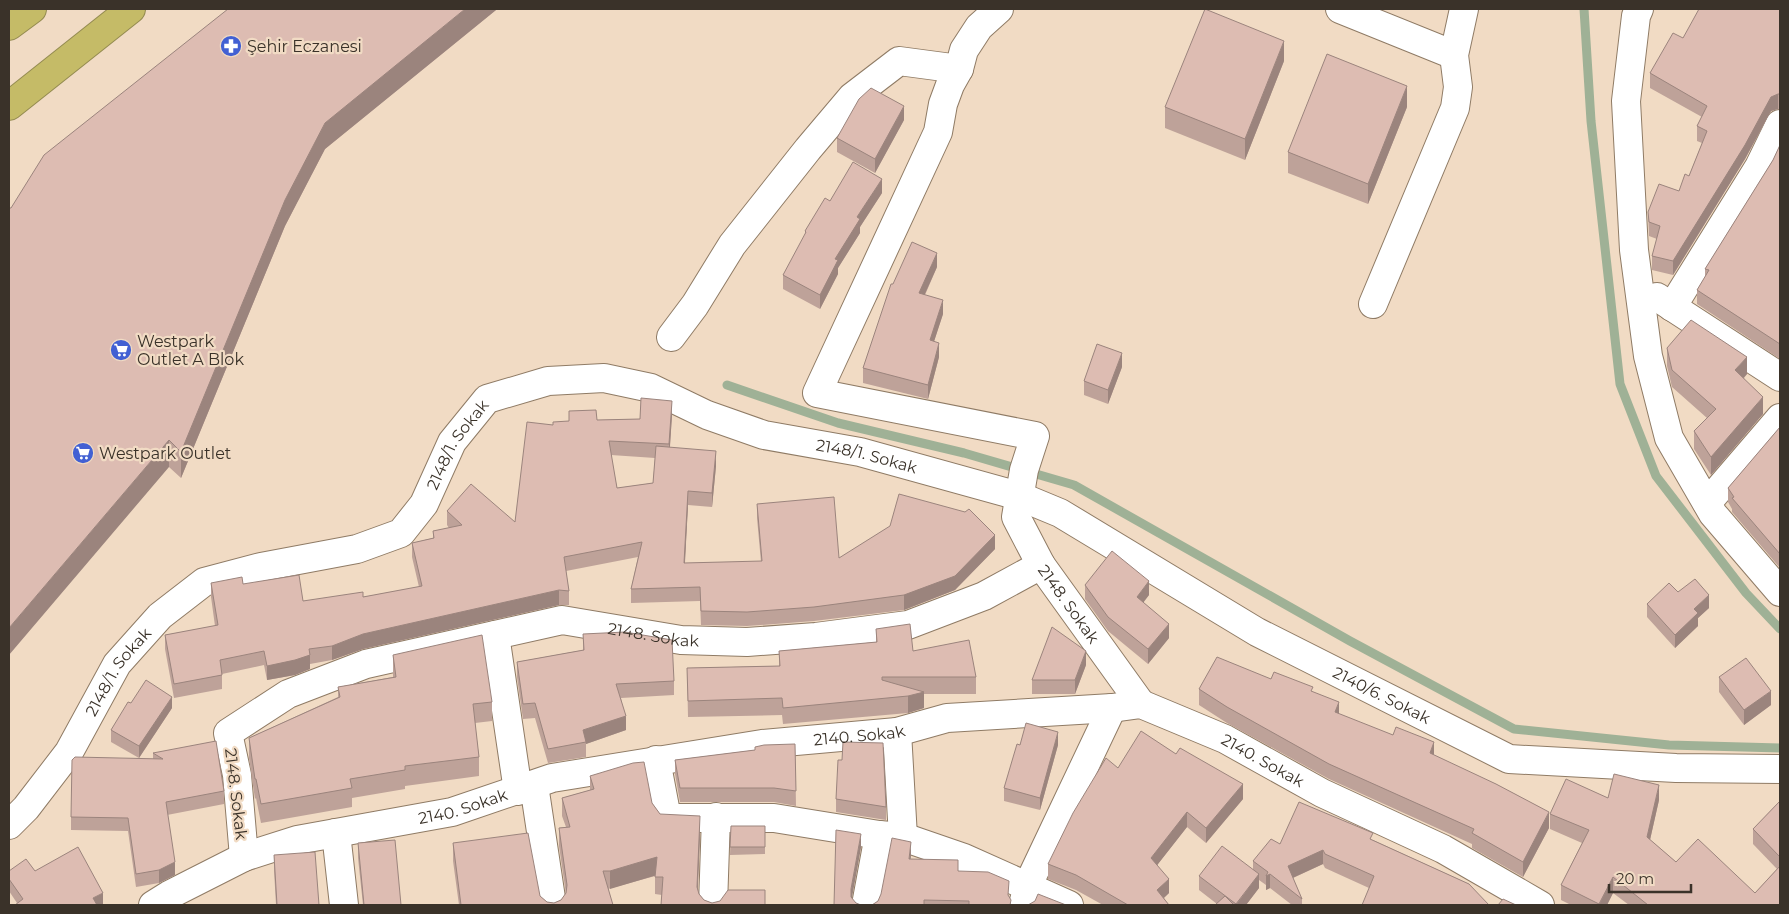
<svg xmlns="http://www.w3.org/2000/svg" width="1789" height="914" viewBox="0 0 1789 914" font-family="Montserrat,sans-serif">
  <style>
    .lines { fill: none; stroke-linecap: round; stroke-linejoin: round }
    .stream { stroke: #9fb196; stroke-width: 9 }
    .minor-casing { stroke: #8f7b65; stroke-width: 30 }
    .highway-casing { stroke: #948b51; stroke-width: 30 }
    .minor { stroke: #fff; stroke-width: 28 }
    .highway { stroke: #c5bb67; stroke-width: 28 }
    .wall { fill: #bea299; fill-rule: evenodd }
    .shaded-wall { fill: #9b847d }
    .building { fill: #ddbcb2; stroke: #9b847d }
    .labels { text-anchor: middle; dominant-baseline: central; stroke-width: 4.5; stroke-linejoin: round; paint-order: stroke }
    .poi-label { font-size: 16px; fill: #3a3229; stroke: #f1dbc4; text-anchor: start }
    .street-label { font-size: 16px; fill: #3a3229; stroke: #f1dbc4 }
  </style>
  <rect width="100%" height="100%" fill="#f1dbc4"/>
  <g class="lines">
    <!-- stream -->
    <path class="stream" d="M1584,9l7,112 29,263 36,92 90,117 34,36
      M727,385l111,38 126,30 110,32 276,156 164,88 155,16 111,3"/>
    <!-- minor casing -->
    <g class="minor-casing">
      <g id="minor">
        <path d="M999,9l-20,18 -15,23 -5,19 -9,16 -7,19 -5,28 -121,261 218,43 -11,34 -8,47 25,48"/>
        <path d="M1340,9l114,46"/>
        <path d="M1639,9l-3,7 -10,85 8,149 14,106 21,82 44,76 67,78"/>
        <path d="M1657,297l123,80"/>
        <path d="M1373,304l82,-196 3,-21 -4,-32 10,-46"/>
        <path d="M1672,307l87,-140 21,-43"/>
        <path d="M671,337l24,-32 37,-60 76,-96 44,-52 47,-36 60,8"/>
        <path d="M1707,503l73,-85"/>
        <path d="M495,635l23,156"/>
        <path d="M897,732l6,105"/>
        <path d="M656,760l11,58h107l105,17 24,2 61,21 105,47"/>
        <path d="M534,785l18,120"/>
        <path id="s1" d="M9,825l17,-17 43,-56 48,-88 43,-48 44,-34 57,-15 96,-18 44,-16 23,-29 28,-62 35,-43 61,-18 56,-3 47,10 56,27 57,20 96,17 159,44 41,17 197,119 252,127 167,9 104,1"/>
        <path d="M336,833l8,72"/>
        <path id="s2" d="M244,857l-7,-82 -9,-42 60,-39 78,-30 196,-44 119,20 66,2 69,-5 92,-12 76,-29 57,-31 100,139"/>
        <path id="s3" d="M153,905l16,-10 75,-38 53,-17 155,-28 100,-34 210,-34 135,-12 50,-14 165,-10 29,-4 84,35 97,54 121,56 97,56"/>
        <path d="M713,905l3,-88"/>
        <path d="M866,905l13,-70"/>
        <path d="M1023,905l5,-20 84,-177"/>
      </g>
    </g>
    <!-- highway casing -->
    <g class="highway-casing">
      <path id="highway" d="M9,26l23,-17
        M9,106l122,-97"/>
    </g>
    <!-- minor -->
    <use href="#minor" class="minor"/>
    <!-- highway -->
    <use href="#highway" class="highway"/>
  </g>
  <!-- wall -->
  <path class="wall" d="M496,9v1l-171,139 -40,77 -104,252 -12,-11 -158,-259z
    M1780,9v100h-2l-7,2 -26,48 -72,116 -21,-5v-14l5,-17 -8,-3 -1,-24 31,-21 10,-15 13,-33 -5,-2v-15l5,-9 -52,-29v-15l33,-35z
    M1284,61l-39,99 -80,-32v-21z
    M1407,107l-39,97 -80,-31v-21z
    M904,120l-29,53 -38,-21v-14z
    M1780,145v214l-83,-55v-14l8,-13v-8l68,-109z
    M882,193l-22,34v6l-22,35v6l-18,35 -37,-20v-14l22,-39v-5l25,-30z
    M937,267l-12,28 18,19 -9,27 5,16 -11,42 -65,-16v-15l30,-84z
    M1667,348l80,26 -3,4 19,36 -52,61 -17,-26v-18l13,-13 -35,-31 -5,-21z
    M1122,367l-14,37 -24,-9v-14z
    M569,411l28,9 43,-1 32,-4 -2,32 46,19 -4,41 -24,-2 -3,58 76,-1 -4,-44v-14l82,54 156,-9 -40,41 -51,20 -90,11 -67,5 -46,-1 -1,-24 -69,2v-14l7,-32 -72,14 3,20v14h-10l-196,44 -31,11 -22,4v5l-15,6 -28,5 -3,-15 -42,9v15l-48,9 -9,-49v-14l50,-9 -4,-29v-14l32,1 60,17 60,-4 56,-10 -7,-30v-14l21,-5v-7l16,-3 -2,-3v-14l68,11 38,-97 16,-4zM611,455l44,3 -2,25 -36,5z
    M1780,427v141l-48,-56v-3l-4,-7v-14z
    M1085,585l64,10 -6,7 26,36 -21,26 -40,-33 -23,-32z
    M1678,592l31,16 -11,10v8l-23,22 -28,-31v-13z
    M876,629l37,22 63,26v17h-52v14l-16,5 -125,11 -1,-9 -94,2 -1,-49 92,-2v-15l97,-9z
    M583,634l91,47v14l-53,3 5,32 -40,14v13l-38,6 -13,-45 -12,1 -6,-42v-15l66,-12z
    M393,655l99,47v19l-17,2 4,34v19l-74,10v3l-53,9v9l-91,16 -5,-25 -1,1 -6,-41v-20l89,-41v-10l55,-10z
    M1086,665l-11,29h-43v-14z
    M1719,677l52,28 -27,20 -25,-33z
    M1271,679l42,13 26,22 95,41 115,73 -26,49 -51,-29v-4l-143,-65 -102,-56 -28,-18v-16z
    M131,703l41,5 -33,50 -28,-16v-12z
    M795,744l1,62 -22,-4h-94l-5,-28v-14l80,-10z
    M1020,745h38l-18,65 -36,-9v-13z
    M153,753l71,38v13l-57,11 8,60 -16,8 -23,4 -8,-56 -57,-1v-13l82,-58z
    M1176,754l67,45 -37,44 -19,-16 -30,38 12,28 -5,5 5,7h-66l-27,-15 -28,-11v-15l70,-96z
    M842,760l44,47v13l-50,-8v-13z
    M590,776l62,27 8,11 40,20 -2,55 1,5 5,6 8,3 53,2h-104l1,-10 -7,-1v-18l-47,13 5,16h-154l-6,-44v-18l87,53 7,6 7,1 7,-3 5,-6 -7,-48v-18l7,-1 -4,-11v-18l28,-8z
    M1608,798l51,2 -9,40 26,22 79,31 22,-24 -24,-25v-15l27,-28v104h-151l-16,-12 -6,12h-36l-10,-5v-15l21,-42 -32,-14v-15z
    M731,826h34v28l-35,1z
    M1373,840l96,44 -100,4 -44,-20 -2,-4 -30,14 9,21v6h-10l-22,-17 -4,2v-5l-7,-5v8l-13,17h-31l2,-1 -18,-14v-14l54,-7v-8l27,-17z
    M358,843l43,62h-38l-5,-47z
    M274,855l45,50h-43l-2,-35z
    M911,856l-1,3 48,12 51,26 2,8h-139l6,-4z
    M9,871h26l68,34 -86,-2 -8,-12z"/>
  <!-- shaded-wall -->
  <path class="shaded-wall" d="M465,9h31v1l-171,139 -40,77 -104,252v-26l104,-252 40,-77z
    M1284,41v20l-39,99v-21z
    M1407,86v21l-39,97v-20z
    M1778,94v15l-7,2 -26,48 -72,116v-14l98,-164z
    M904,106v14l-29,53v-14z
    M882,179v14l-22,34v6l-22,35v6l-18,35v-14l15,-36 22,-42z
    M937,253v14l-18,40v-14z
    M943,300v14l-13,40v-14z
    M939,343v14l-11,42v-14z
    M1122,353v14l-14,37v-14z
    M1747,357v17l-12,13v-17z
    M1763,397v17l-52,61v-18z
    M672,401v14l-3,44v-15z
    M169,440v27l-160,188v-27z
    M716,451v15l-4,41v-14z
    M688,491v14l-4,73v-15z
    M995,535v14l-40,41 -51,20v-15z
    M1149,581v14l-12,16v-14z
    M559,590v15l-196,44 -31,11v-14l31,-12z
    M1709,595v13l-11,10v8l-23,22v-13l19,-26z
    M1169,624v14l-21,26v-15z
    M1086,651v14l-11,29v-14z
    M310,655v14l-15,6 -28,5v-14z
    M1771,691v14l-27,20v-15z
    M924,692v16l-16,5v-17z
    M172,697v11l-33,50v-12z
    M1339,702v16l-4,-6z
    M626,716v14l-40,14 -3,-14z
    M1058,732v13l-18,65v-12z
    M1434,742v16l-4,-5z
    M1243,784v15l-37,44v-15z
    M1659,785v15l-12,53v-16z
    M1187,812v15l-36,46v-15z
    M1549,812v16l-26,49v-15z
    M700,816v18l-3,70v-17z
    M861,834v14l-10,55v-14z
    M911,842v14l-2,17v-14z
    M1323,850v14l-35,16v-14z
    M657,857v18l-47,14v-18z
    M175,862v13l-16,8v-13z
    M1259,874v14l-13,17h-10z
    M1270,874v14l-4,2v-14z
    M1613,877v16l-6,12h-8z
    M1169,879v14l-12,11v-14z
    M103,893v12h-10v-7z"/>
  <!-- building -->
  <path class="building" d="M228,9h237l-140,114 -40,77 -104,252 -12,-12 -160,188v-420h2l33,-53z
    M1205,9l79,32 -39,98 -80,-32z
    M1699,9h81v85h-2l-7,3 -26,48 -72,116 -21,-5 8,-30 -11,-4 -1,-10 11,-28 20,7 6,-17 4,2 18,-45 -10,-5 10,-20 -57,-33 23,-40 10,5z
    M1327,54l80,32 -39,98 -80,-32z
    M871,88l33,18 -29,53 -38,-21 22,-39z
    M1780,145v199l-83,-54 12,-20 -4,-1 68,-109z
    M853,162l29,17 -25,38 3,2 -25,40 3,1 -18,35 -37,-20 23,-43 -1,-1 20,-33 5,3z
    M912,242l25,11 -18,40 24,7 -13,40 9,3 -11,42 -65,-17 28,-84h2z
    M1691,320l56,37 -12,13 28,27 -52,60 -17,-26 22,-22 -44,-39 -5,-22z
    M1097,344l25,9 -14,37 -24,-9z
    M641,398l31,3 -3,43 -60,-3 8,47 36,-5 3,-37 60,5 -4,42 -24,-2 -4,72 78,-2 -5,-57 77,-7 5,61 51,-32 9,-32 66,18 4,-3 26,26 -40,41 -51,19 -90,12 -67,5 -46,-1 -1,-24 -69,2 11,-47 -78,15 5,34 -10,-1 -196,44 -31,12 -23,3 1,6 -15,5 -28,6 -3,-15 -44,9 2,15 -48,9 -9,-49 53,-10 -7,-42 31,-6 1,7 56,-9 4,26 60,-9v5l59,-11 -10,-43 22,-5 -1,-7 29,-6 -15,-14 24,-27 44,38 12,-100 26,3v-3l16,-1v-10l27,-1 1,10 43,-1z
    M1780,427v127l-48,-56 2,-1 -6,-9z
    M1112,551l37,30 -12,16 32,27 -21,25 -40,-32 -23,-32z
    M1695,579l14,16 -15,14 4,4 -23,22 -28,-31 22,-21 9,9z
    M910,624l3,27 56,-11 7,37h-94v3l42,12 -16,4 -125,12 -1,-10 -94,3 -1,-33 93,-2 -1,-15 98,-9 -1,-13z
    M1052,627l34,24 -11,29h-43z
    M625,632l47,8 2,41 -58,3 10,32 -43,14 3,12 -38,7 -13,-46 -12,1 -6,-42 67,-12 -1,-16z
    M482,635l10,67 -19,2 6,53 -74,9v4l-55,9 2,9 -91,16 -5,-25h-1l-6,-41 91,-41 -2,-10 58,-10 -3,-22z
    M1217,657l54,22 3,-7 39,15 -2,4 28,11 -4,10 58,23 3,-8 38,15 -4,11 66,31 53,28 -26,50 -51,-29 2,-4 -145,-65 -102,-57 -28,-18z
    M1746,658l25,33 -27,19 -25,-33z
    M146,680l26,17 -33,49 -28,-16 17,-28 3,1z
    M1026,723l32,9 -18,66 -36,-10 13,-44 3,1z
    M1141,731l35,23 4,-6 63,36 -37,44 -19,-16 -36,46 18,21 -12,11 12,15h-41l-52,-30 -28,-11 25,-51 33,-55 12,10z
    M216,741l8,50 -58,11 9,60 -16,8 -23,4 -8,-56 -57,-1 1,-57 3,-3 88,2 -10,-6z
    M843,742l40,1 3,64 -50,-8 2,-39h4z
    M795,744l1,47 -22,-3h-94l-5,-28 80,-10v-3l9,-2z
    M644,762l8,41 8,11 40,2 -3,71 2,7 5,6 8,3 8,-2 8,-11h37v15h-104l2,-28h-8l2,-20 -47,14h-7l10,34h-152l-8,-62 75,-10 12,63 7,6 7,1 7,-3 5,-7 1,-8 -8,-57 11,-1 -8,-29 32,-9 -4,-13 43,-13z
    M1614,774l45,11 -12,52 29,25 22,-23 57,54 25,-27v39h-132l-35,-28 -14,27 -38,-19 28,-55 -39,-16 16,-35 42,19z
    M1780,801v56l-27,-28z
    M1299,802l74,31 -3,6 99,45 20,21h-127l12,-29 -49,-22 -2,-4 -35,16 14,33 -32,-25 -4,2 2,-4 -15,-11 18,-22 9,5z
    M731,826h34v21h-35z
    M836,830l25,4 -10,55v8l5,6 5,2h-27z
    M892,838l19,4 -2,17 49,1v11l30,1 21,9 -1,14 3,5 -1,5h-41v-4l-45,-1v5h-52l6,-4 3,-7z
    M395,840l6,65h-37l-6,-62z
    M1222,846l37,28 -23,30 -37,-28z
    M78,847l25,46 -10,5 4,7h-82l8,-6 -14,-20v-8l17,-12 9,12z
    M315,852l4,53h-42l-3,-50z
    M1038,894l28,11h-38l7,-4z
    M1225,896l9,9h-19z
    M1503,899l13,6h-18z"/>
  <!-- icons -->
  <defs>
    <g id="pharmacy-disc" transform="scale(1.125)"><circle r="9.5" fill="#4260d3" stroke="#f1dbc4"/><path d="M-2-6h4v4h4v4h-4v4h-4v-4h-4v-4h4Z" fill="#fff"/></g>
    <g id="supermarket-disc" transform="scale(1.125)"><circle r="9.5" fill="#4260d3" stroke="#f1dbc4"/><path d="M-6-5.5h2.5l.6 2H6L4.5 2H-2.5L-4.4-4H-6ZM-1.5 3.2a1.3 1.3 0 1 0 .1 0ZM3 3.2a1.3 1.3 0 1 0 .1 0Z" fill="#fff"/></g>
  </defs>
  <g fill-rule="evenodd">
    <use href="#pharmacy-disc" x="231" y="46"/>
    <use href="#supermarket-disc" x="121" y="350"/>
    <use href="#supermarket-disc" x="83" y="453"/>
  </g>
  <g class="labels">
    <!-- poi labels -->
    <g class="poi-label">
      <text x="247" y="46">Şehir Eczanesi</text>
      <text x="137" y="341">Westpark<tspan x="137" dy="18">Outlet A Blok</tspan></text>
      <text x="99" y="453">Westpark Outlet</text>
    </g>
    <!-- street labels -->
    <g class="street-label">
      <text stroke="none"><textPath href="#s1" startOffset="624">2148/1. Sokak</textPath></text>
      <text stroke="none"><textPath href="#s1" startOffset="1074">2148/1. Sokak</textPath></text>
      <text stroke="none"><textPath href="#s2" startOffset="1024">2148. Sokak</textPath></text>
      <text stroke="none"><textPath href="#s2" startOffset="574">2148. Sokak</textPath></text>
      <text stroke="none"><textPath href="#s1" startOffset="189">2148/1. Sokak</textPath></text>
      <text stroke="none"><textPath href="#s1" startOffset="1646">2140/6. Sokak</textPath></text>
      <text stroke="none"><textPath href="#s3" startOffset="732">2140. Sokak</textPath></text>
      <text stroke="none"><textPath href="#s3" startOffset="1151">2140. Sokak</textPath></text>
      <text transform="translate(236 794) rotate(83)">2148. Sokak</text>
      <text stroke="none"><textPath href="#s3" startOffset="328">2140. Sokak</textPath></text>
    </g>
  </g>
  <!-- border -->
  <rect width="1789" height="914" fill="none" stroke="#3a3229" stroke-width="20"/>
  <!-- scale -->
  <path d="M1609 884v8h82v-8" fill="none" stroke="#3a3229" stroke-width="2.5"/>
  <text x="1616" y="884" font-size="15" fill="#3a3229" stroke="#f1dbc4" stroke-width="4" paint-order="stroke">20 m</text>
</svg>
